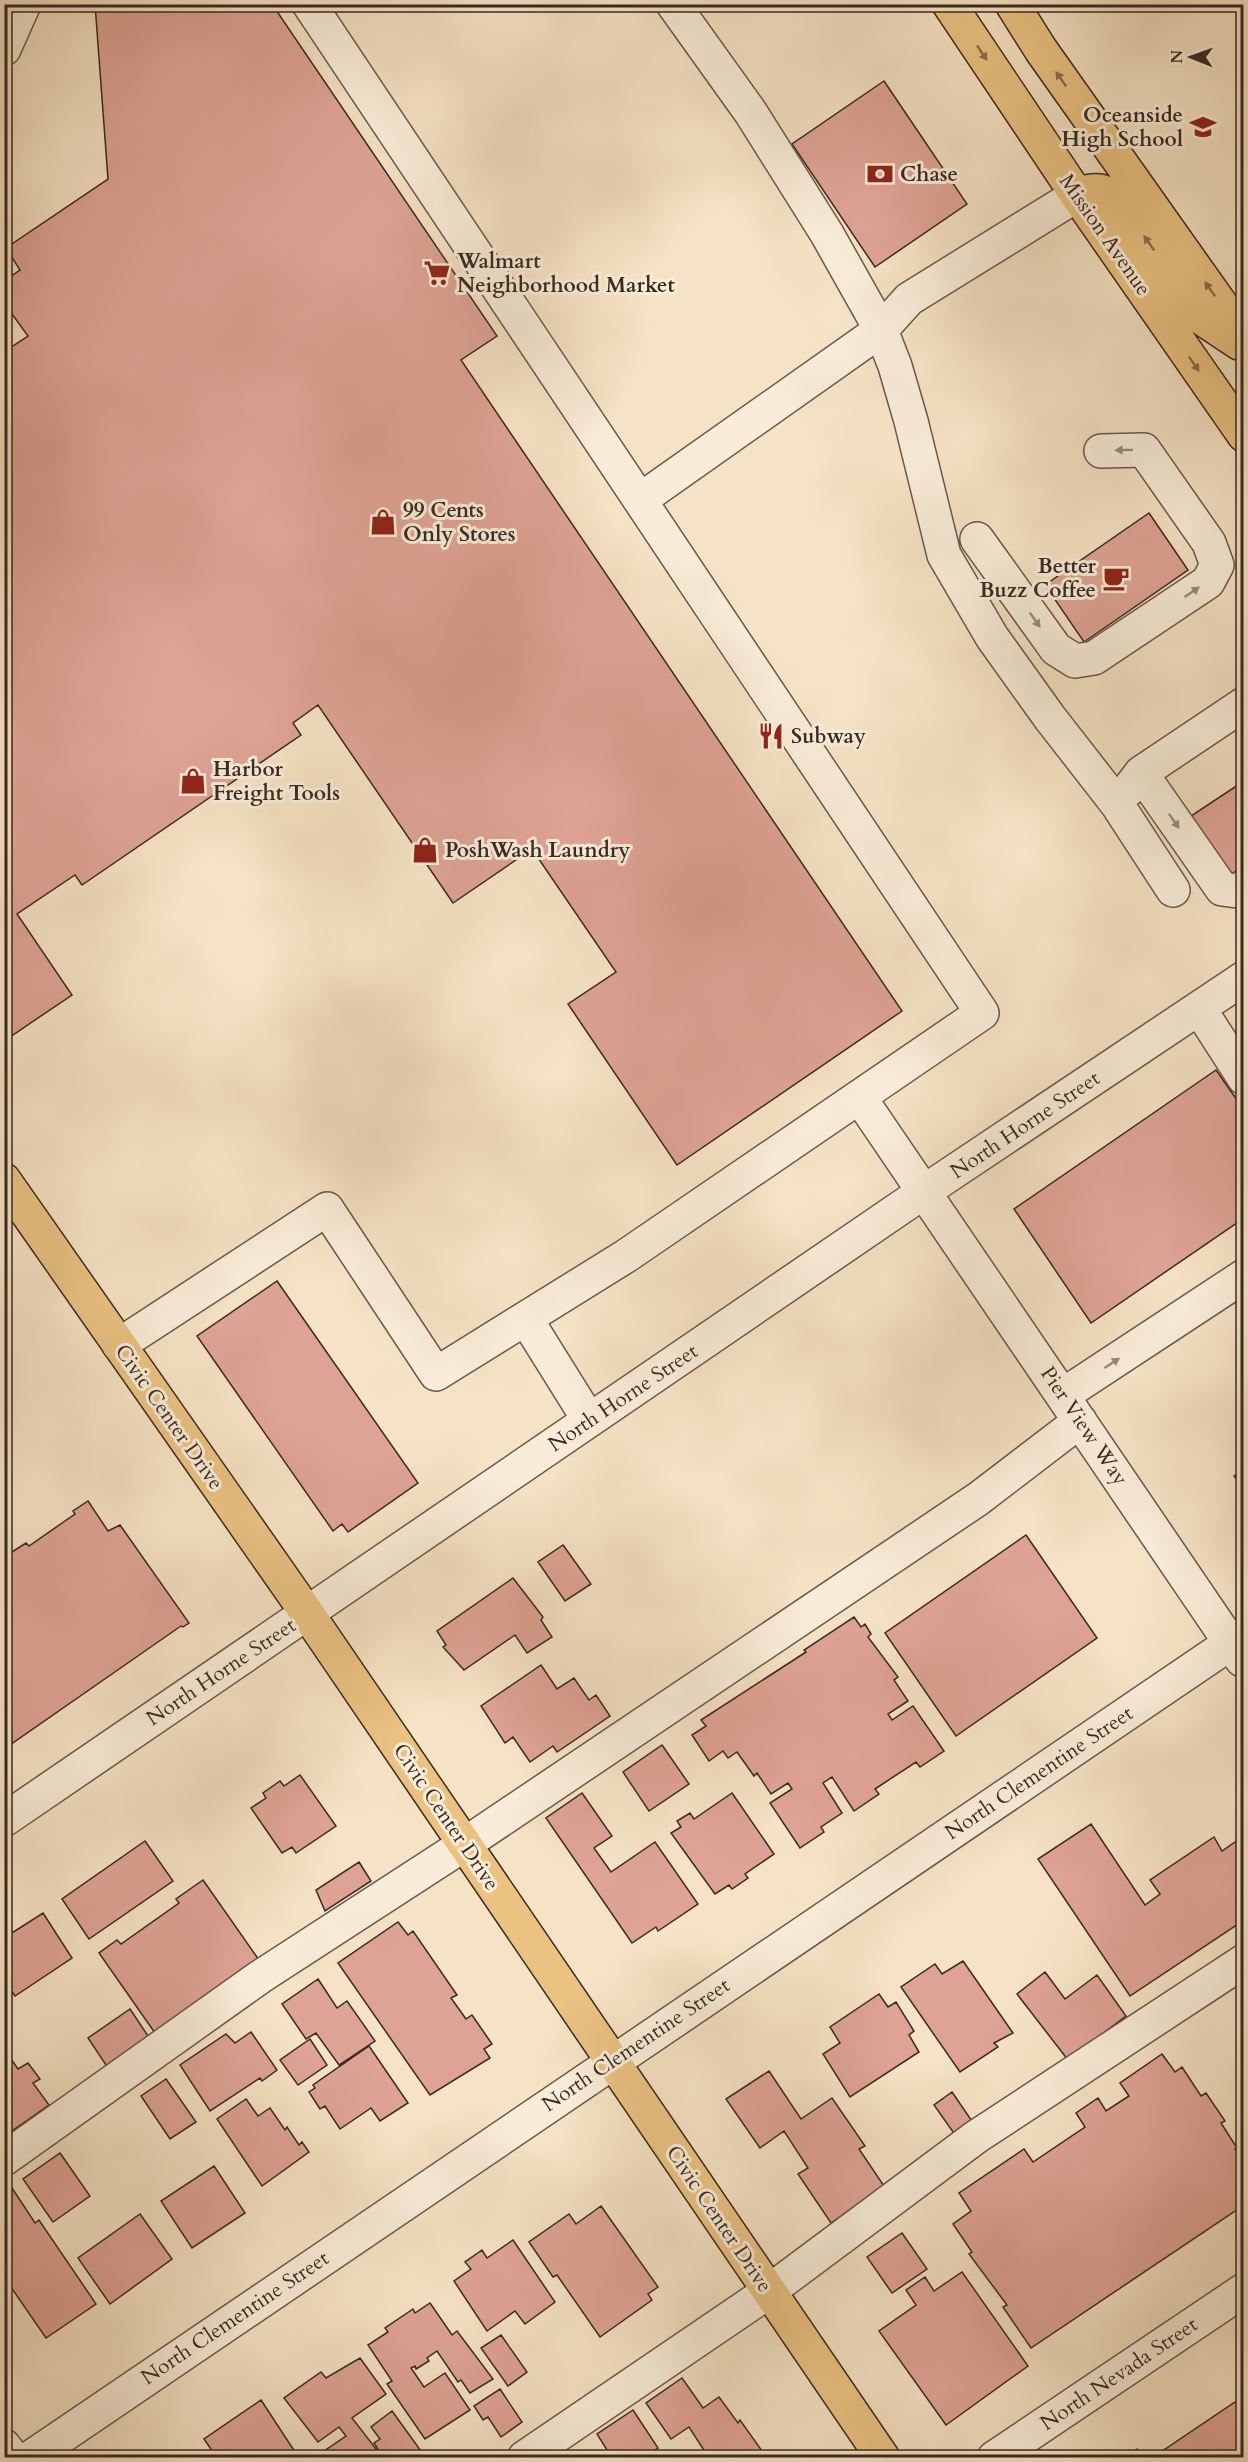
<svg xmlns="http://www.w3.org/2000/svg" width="1248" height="2462" viewBox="0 0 1248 2462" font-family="Cardo,serif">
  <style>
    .building { fill: #dfa395; stroke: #382921; stroke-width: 1.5 }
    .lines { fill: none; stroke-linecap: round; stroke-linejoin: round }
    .minor-casing { stroke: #68584a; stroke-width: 36 }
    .major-casing { stroke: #382921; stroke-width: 36 }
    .minor { stroke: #f9edd9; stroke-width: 33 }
    .major { stroke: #ebc282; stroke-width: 33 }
    .oneway { fill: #896e4d }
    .oneway2 { fill: #988b7d }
    .labels { text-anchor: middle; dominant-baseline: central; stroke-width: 6; stroke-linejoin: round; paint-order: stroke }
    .poi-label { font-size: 21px; font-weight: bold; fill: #382921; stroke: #f9edd9; text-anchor: start }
    .street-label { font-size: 21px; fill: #382921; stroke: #f9edd9 }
  </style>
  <rect width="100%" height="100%" fill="#f6e3c5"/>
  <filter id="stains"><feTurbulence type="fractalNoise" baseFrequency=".00333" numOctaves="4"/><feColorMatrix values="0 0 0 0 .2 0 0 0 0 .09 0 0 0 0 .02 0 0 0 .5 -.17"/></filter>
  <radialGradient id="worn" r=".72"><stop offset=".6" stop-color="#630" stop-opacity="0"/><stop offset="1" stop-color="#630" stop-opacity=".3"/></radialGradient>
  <!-- building -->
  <path class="building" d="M95,4h177l225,332 -36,24 441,651 -225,154 -109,-161 48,-32 -84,-123 -79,54 -135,-198 -25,18 8,12 -219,150 -7,-10 -58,39 55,81 -68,46v-689l24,-16 -24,-33v-22l16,-11 -14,-22 102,-69z
    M884,81l83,123 -92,63 -83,-123z
    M1149,513l39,57 -104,72 -39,-57z
    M1244,781v85l-17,11 -39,-59z
    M1216,1070l28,40v108l-153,105 -77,-114z
    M277,1281l141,202 -70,49 -6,-8 -9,7 -136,-195z
    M1244,1470v19l-10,-13z
    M88,1501l20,30 12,-6 69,98 -6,4 -2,-1 -177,123v-192l22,-14 3,3 46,-32 -2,-3z
    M1026,1535l71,103 -141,98 -71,-103z
    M563,1545l28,39 -26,17 -27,-39z
    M513,1578l30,39 -2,3 11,17 -25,16 -12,-18 -51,35 -21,-23 3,-2 -9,-14z
    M854,1617l7,10 4,-3 6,10 -3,3 30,40 -4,3 14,21 -20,13 4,6 21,-14 31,45 -24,16 -4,-5 -41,27 4,5 -25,17 -22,-34 -9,6 19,30 -21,14 3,5 -24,16 -30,-45 22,-14 -4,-6 -17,11 -14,-21 -3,3 -17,-24 -9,6 -5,-7 -14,10 -17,-26 14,-9 -5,-6 105,-68 -2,-2z
    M541,1665l16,24 17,-11 15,22 7,-5 14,21 -53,36 -4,-6 -23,16 -17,-25 -8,6 -24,-37z
    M662,1745l27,39 -40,27 -26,-39z
    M300,1775l36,51 -40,27 -4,-6 -10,6 -31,-45 15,-10 -3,-5 17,-12 4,5z
    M582,1793l30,43 -18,12 17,24 44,-30 43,62 -40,27 -2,-4 -24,16 -86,-125z
    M732,1793l42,61 -29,20 3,4 -16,11 -3,-4 -14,9 -44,-61 10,-6 -4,-6 13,-8 4,6z
    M1091,1824l54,81 15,-11 -10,-14 64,-43 8,14 19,-13 3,82 -114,76 -92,-137z
    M145,1841l28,40 -84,58 -27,-40z
    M359,1862l12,19 -46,30 -9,-21z
    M203,1880l56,80 -104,73 -56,-80 18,-13 4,4 58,-41 -3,-4z
    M43,1913l29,45 -57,38 -11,-16v-42z
    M398,1922l10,13 5,-4 44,64 -6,3 15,21 6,-4 20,29 -8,5 6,9 -60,37 -92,-132z
    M963,1961l50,72 -19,10 4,4 -38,25 -59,-85 34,-23 7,10z
    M1045,1972l20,27 32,-24 29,41 -58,44 -51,-66z
    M318,1979l19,29 10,-7 28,40 -36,24 -23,-32 -10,6 -24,-35z
    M879,1994l9,13 8,-5 18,29 -5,4 10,17 -69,45 -27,-43 17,-11 -10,-16z
    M130,2009l20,30 -42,29 -20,-30z
    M251,2032l26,38 -15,11 -2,-3 -50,33 -30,-46 46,-31 9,9z
    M310,2039l17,26 -29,20 -18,-25z
    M369,2046l39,57 -28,18 -9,-13 -31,21 -15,-23 -5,3 -11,-17 6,-4 -2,-3z
    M1162,2054l13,18 7,-5 19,29 5,-3 19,28 -4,2 16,25 -2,1 6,8 -4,3 7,9v36l-213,143 -28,-41 4,-2 -38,-51 3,-2 -19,-28 18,-13 -12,-18 65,-44 9,13 52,-35 -9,-14 22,-15 8,13 23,-15 -9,-13z
    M11,2059l7,10 10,-6 12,16 -7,4 16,22 -43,30 -2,-72z
    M769,2071l32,48 31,-21 33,48 -6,3 25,37 -53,37 -33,-49 10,-6 -24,-37 -24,17 -34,-49z
    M166,2079l30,43 -26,17 -29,-43z
    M952,2092l24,35 -18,12 -24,-34z
    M246,2099l12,17 12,-8 15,22 2,-3 12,18 3,-3 7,10 -47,34 -45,-67z
    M60,2153l30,43 -37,26 -30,-43z
    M214,2166l31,47 -53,35 -31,-47z
    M12,2188l23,35 4,-3 57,84 -50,34 -42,-61v-84z
    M601,2206l57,81 -10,7 4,6 -52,37 -43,-62 -4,2 -24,-35 40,-28 7,10z
    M140,2214l32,45 -62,45 -32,-46z
    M902,2233l25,36 -35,24 -25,-36z
    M513,2240l42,62 -30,22 -10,-13 -28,20 -33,-50 17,-12 -6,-7 17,-12 5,8z
    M962,2272l66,94 -82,59 -67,-94 37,-26 -10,-15 19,-13 9,14z
    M430,2303l22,32 5,-4 36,48 -23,14 -9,-13 -3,2 -21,-31 -10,7 2,3 -13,8 -1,-3 -4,2 13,19 21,-14 25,37 -45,29 -38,-55 5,-3 -24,-36 20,-13 -3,-4 28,-19 2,4z
    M501,2335l26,37 -19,14 -27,-38z
    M360,2358l26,36 -34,24 31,40h-60l-2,-5 25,-17 -7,-9 -21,15 -34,-44 37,-26 5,6z
    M682,2378l21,30 16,-11 19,26 2,-3 27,38h-58l-20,-31 -18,12 -25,-36z
    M500,2389l22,33 -21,15 -13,-20 -5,3 -9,-14z
    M1244,2396v62h-92z
    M261,2400l38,58h-82l-13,-19z
    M633,2410l25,38 -14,10h-32l-15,-24z
    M392,2411l34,47h-42l-10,-15 6,-4 -9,-12z
    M1137,2449l6,9h-17z"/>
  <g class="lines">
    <!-- minor casing -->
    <g class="minor-casing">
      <path id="minor" d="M673,4l78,109 76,121 54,96 14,36 16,55 33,134 48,82 58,81 67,86 56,86
        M4,49l20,-45
        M640,500l241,-170 28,-31 168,-104
        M977,539l79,110 19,12 19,-3 114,-76 9,-17 -8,-22 -65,-93 -43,1
        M1141,773l81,116 15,2 7,-4
        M1128,790l13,-17 103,-69
        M1199,1008l45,70
        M860,1098l382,562
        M526,1319l63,101
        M119,1345l208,-136 109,165 190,-118 356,-243 -673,-1009
        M1063,1395l181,-119
        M4,1820l921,-629 319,-213
        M4,2159l256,-182 205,-133 513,-345 102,-78
        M4,2446l9,12
        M30,2458l1214,-824
        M524,2458l244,-166 208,-155 268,-176
        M994,2458l250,-168"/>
    </g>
    <!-- major casing -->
    <g class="major-casing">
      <path id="major" d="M949,4l128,191 167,240
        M1012,4l29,46 203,287
        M1077,195c21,-8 31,-5 46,11l77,111 39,26
        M4,1180l303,433 576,845"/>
    </g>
    <!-- minor -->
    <use href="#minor" class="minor"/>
    <!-- major -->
    <use href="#major" class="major"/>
  </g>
  <!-- one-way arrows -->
  <defs><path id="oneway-solid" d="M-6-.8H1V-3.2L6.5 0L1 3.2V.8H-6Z" transform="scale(1.5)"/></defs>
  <g class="oneway">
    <use href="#oneway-solid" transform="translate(982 53) rotate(56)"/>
    <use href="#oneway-solid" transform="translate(1061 79) rotate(-125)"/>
    <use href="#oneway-solid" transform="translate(1149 243) rotate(-125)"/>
    <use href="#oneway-solid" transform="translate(1210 289) rotate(-125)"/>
    <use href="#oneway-solid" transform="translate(1194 364) rotate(55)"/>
  </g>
  <g class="oneway2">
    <use href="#oneway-solid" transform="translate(1124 450) rotate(179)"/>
    <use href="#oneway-solid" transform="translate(1192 592) rotate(-34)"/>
    <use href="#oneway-solid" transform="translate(1035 620) rotate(55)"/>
    <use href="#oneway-solid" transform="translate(1174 821) rotate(55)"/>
    <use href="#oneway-solid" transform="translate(1112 1363) rotate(-33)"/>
  </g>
  <!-- icons -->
  <defs>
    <g id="school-bare" transform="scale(2.07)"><path d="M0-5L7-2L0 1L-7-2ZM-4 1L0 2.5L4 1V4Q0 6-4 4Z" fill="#8f2418" stroke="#f9edd9" stroke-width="2.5" paint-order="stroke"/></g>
    <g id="bank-bare" transform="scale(2.07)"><path d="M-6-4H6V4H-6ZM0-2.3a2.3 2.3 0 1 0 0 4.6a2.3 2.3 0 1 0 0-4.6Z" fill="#8f2418" stroke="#f9edd9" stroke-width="2.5" paint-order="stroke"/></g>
    <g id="supermarket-bare" transform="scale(2.07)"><path d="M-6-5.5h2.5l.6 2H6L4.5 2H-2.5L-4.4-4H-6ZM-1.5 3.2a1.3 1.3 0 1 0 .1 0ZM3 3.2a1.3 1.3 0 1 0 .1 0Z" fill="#8f2418" stroke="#f9edd9" stroke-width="2.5" paint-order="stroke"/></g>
    <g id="shop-bare" transform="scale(2.07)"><path d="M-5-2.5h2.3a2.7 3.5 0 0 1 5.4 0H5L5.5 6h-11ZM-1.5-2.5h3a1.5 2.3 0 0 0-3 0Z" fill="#8f2418" stroke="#f9edd9" stroke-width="2.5" paint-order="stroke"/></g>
    <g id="cafe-bare" transform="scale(2.07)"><path d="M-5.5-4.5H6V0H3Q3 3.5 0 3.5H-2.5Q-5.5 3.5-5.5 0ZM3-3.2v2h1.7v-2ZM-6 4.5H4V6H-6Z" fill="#8f2418" stroke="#f9edd9" stroke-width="2.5" paint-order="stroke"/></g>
    <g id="restaurant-bare" transform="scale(2.07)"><path d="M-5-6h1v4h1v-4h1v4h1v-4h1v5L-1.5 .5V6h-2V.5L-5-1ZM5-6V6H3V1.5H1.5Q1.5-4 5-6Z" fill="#8f2418" stroke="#f9edd9" stroke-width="2.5" paint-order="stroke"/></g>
  </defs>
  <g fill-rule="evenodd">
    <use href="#school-bare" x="1203" y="127"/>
    <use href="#bank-bare" x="880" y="174"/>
    <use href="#supermarket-bare" x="437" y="273"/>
    <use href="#shop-bare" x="383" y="522"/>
    <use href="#cafe-bare" x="1116" y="578"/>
    <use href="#restaurant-bare" x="771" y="736"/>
    <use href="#shop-bare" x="193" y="781"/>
    <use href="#shop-bare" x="425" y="850"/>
  </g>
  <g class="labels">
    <!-- poi labels -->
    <g class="poi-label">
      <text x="1183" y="115" text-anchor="end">Oceanside<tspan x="1183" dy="24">High School</tspan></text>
      <text x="900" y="174">Chase</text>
      <text x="457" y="261">Walmart<tspan x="457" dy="24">Neighborhood Market</tspan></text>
      <text x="403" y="510">99 Cents<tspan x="403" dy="24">Only Stores</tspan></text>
      <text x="1096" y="566" text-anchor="end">Better<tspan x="1096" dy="24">Buzz Coffee</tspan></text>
      <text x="791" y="736">Subway</text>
      <text x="213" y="769">Harbor<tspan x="213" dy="24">Freight Tools</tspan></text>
      <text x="445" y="850">PoshWash Laundry</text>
    </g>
    <!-- street labels -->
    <g class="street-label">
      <text transform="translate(1105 235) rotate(55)">Mission Avenue</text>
      <text transform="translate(1025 1125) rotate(-34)">North Horne Street</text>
      <text transform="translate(623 1398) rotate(-34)">North Horne Street</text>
      <text transform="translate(169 1417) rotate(55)">Civic Center Drive</text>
      <text transform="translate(1084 1426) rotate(56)">Pier View Way</text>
      <text transform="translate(221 1672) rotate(-34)">North Horne Street</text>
      <text transform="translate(1039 1773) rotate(-34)">North Clementine Street</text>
      <text transform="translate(446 1817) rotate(56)">Civic Center Drive</text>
      <text transform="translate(636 2045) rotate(-34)">North Clementine Street</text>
      <text transform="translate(719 2219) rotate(56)">Civic Center Drive</text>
      <text transform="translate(235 2318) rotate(-34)">North Clementine Street</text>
      <text transform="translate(1119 2374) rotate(-34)">North Nevada Street</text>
    </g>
  </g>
  <!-- margin -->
  <rect width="1248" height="2462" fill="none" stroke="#f6e3c5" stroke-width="24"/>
  <rect x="6" y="6" width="1236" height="2450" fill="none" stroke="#382921" stroke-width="3"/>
  <rect x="12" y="12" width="1224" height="2438" fill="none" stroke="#382921" stroke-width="1.5"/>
  <!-- north arrow -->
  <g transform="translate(1191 57) rotate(271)" stroke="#f9edd9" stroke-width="4.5" paint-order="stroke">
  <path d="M0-4.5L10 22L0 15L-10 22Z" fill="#382921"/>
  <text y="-9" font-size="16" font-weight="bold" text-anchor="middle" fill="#382921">N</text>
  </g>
  <rect width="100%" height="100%" filter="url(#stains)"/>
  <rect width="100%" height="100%" fill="url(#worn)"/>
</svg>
